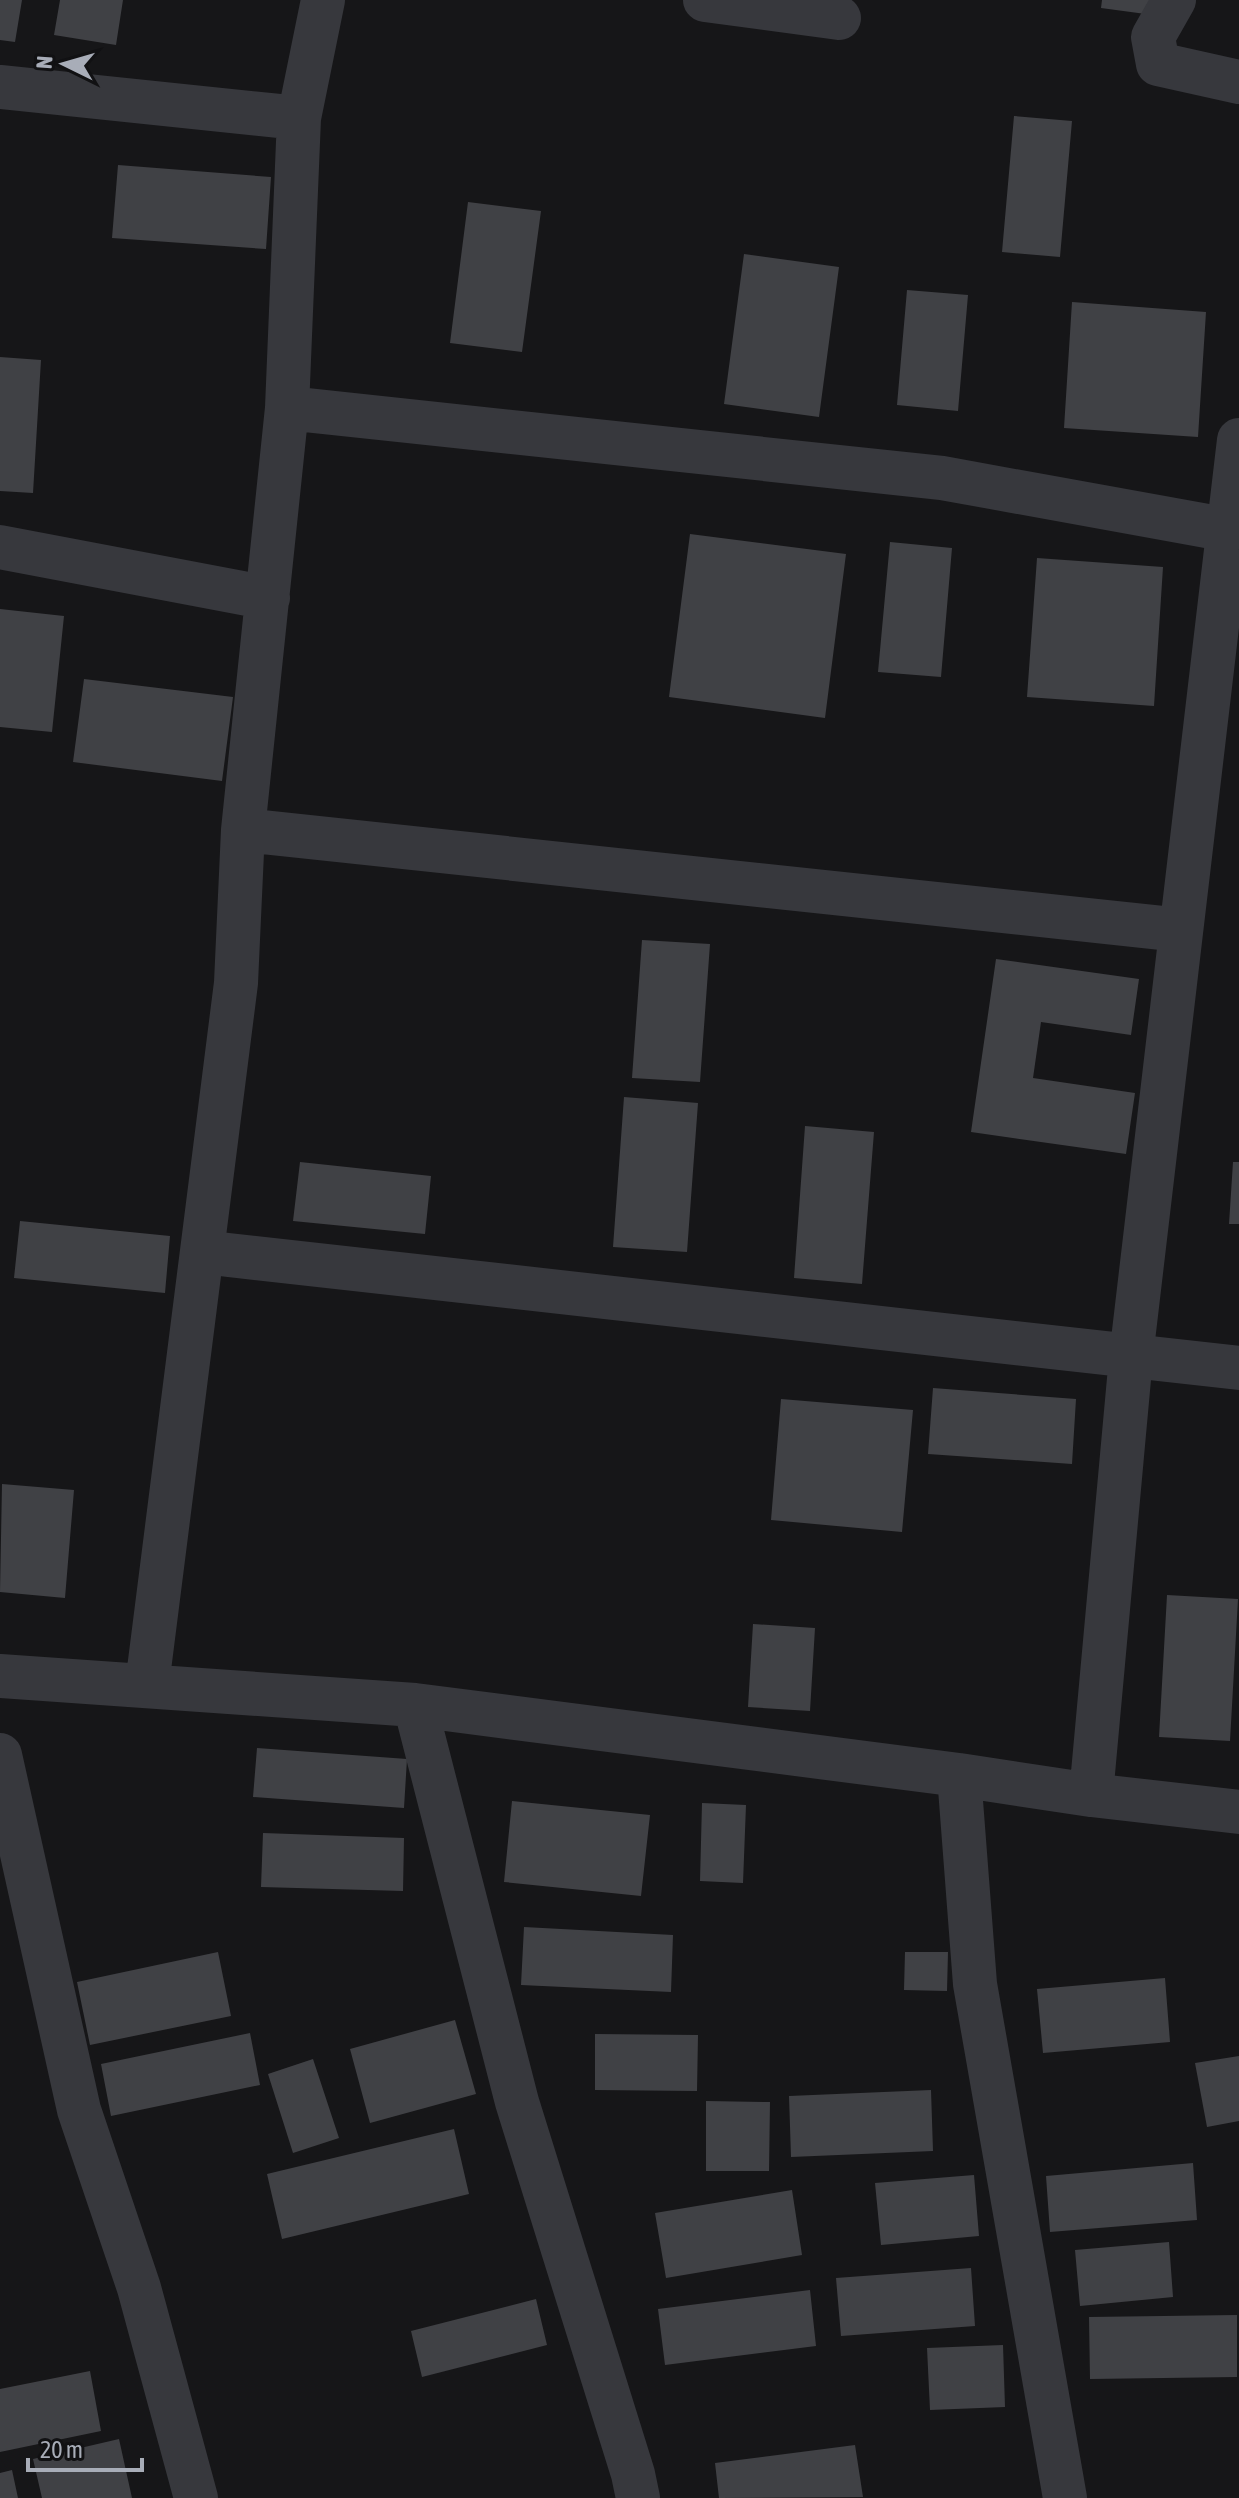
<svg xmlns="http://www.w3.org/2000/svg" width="1239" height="2498" viewBox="0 0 1239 2498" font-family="'Asap Condensed',sans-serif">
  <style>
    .building { fill: #404145 }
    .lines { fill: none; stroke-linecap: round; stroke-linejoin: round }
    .minor { stroke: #37383d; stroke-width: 44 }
  </style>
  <rect width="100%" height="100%" fill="#161618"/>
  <!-- building -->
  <path class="building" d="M0,0h22l-7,42 -15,-2z
    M60,0h63l-7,45 -62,-10z
    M1102,0h53l-2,15 -52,-7z
    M1014,116l58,5 -12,136 -58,-5z
    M118,165l153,12 -5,72 -154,-11z
    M468,202l73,9 -19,141 -72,-9z
    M744,254l95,13 -20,150 -95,-13z
    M907,290l61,5 -10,116 -61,-6z
    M1072,302l134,10 -8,125 -134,-9z
    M0,357l41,3 -8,133 -33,-2z
    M690,534l156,20 -21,164 -156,-21z
    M890,542l62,6 -11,129 -63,-5z
    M1037,558l126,9 -9,139 -127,-9z
    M0,609l64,7 -12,116 -52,-5z
    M84,679l149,18 -11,84 -149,-19z
    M642,940l68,4 -10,138 -68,-4z
    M996,959l143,20 -8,56 -90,-13 -8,56 102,15 -9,61 -155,-22z
    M624,1097l74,6 -11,149 -74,-5z
    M805,1126l69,6 -12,152 -68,-6z
    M300,1162l131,14 -6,58 -132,-13z
    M1233,1162h6v62h-10z
    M20,1221l150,15 -5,57 -151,-15z
    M933,1388l143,11 -4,65 -144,-10z
    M781,1399l132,11 -11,122 -131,-12z
    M2,1484l72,6 -9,108 -65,-6z
    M1167,1595l71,4 -8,142 -71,-4z
    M753,1624l62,4 -5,83 -62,-4z
    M257,1748l150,11 -3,49 -151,-11z
    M512,1801l138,14 -9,81 -137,-14z
    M702,1803l44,2 -3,78 -43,-2z
    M263,1833l141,5 -1,53 -142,-4z
    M524,1927l149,8 -2,57 -150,-7z
    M218,1952l13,64 -141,29 -13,-63z
    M905,1952h43l-1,39 -43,-1z
    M1165,1978l5,64 -127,11 -6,-64z
    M455,2020l21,74 -106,29 -20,-74z
    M250,2033l10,52 -149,31 -10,-52z
    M595,2034l103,1 -1,56 -102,-1z
    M1239,2056v65l-32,6 -12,-64z
    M313,2059l26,79 -46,15 -25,-79z
    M931,2090l2,61 -142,6 -2,-61z
    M706,2101l64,1 -1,69h-63z
    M454,2129l15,65 -187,45 -15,-65z
    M1193,2163l4,57 -147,12 -4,-56z
    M974,2175l5,61 -98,9 -6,-62z
    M792,2190l10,65 -136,23 -11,-65z
    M1169,2242l4,55 -93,9 -5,-56z
    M971,2268l4,58 -134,10 -5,-58z
    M810,2290l6,56 -151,19 -7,-56z
    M536,2299l11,46 -125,32 -11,-46z
    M1237,2315v62l-147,2 -1,-62z
    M1003,2345l2,62 -75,3 -3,-62z
    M90,2371l11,60 -101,21v-63z
    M119,2439l13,59h-90l-9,-39z
    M855,2445l8,52 -144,1 -4,-35z
    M12,2470l6,28h-18v-25z"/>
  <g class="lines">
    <!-- minor -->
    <path class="minor" d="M705,0l134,18
      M1174,0l-21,37 5,27 81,18
      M0,87l299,31
      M287,408l655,70 287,52
      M0,547l268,51
      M243,830l938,100
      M202,1252l1037,116
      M0,1676l415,29 544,70 132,20 148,17
      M147,1685l89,-702 7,-153 44,-422 12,-290 24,-118
      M415,1705l102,397 116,372 5,24
      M0,1755l79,355 60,178 57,210
      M959,1775l16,209 90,514
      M1091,1795l40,-438 108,-917"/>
  </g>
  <!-- north arrow -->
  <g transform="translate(64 64) rotate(275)" stroke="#111113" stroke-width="6" paint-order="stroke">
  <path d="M0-6L14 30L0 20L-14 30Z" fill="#a8adb8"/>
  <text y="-12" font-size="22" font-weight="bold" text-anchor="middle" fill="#a8adb8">N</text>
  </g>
  <!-- scale -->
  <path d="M28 2458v12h114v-12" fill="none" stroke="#a8adb8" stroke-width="4"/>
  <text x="40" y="2458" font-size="24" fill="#a8adb8" stroke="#111113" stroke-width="6" paint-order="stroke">20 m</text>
</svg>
